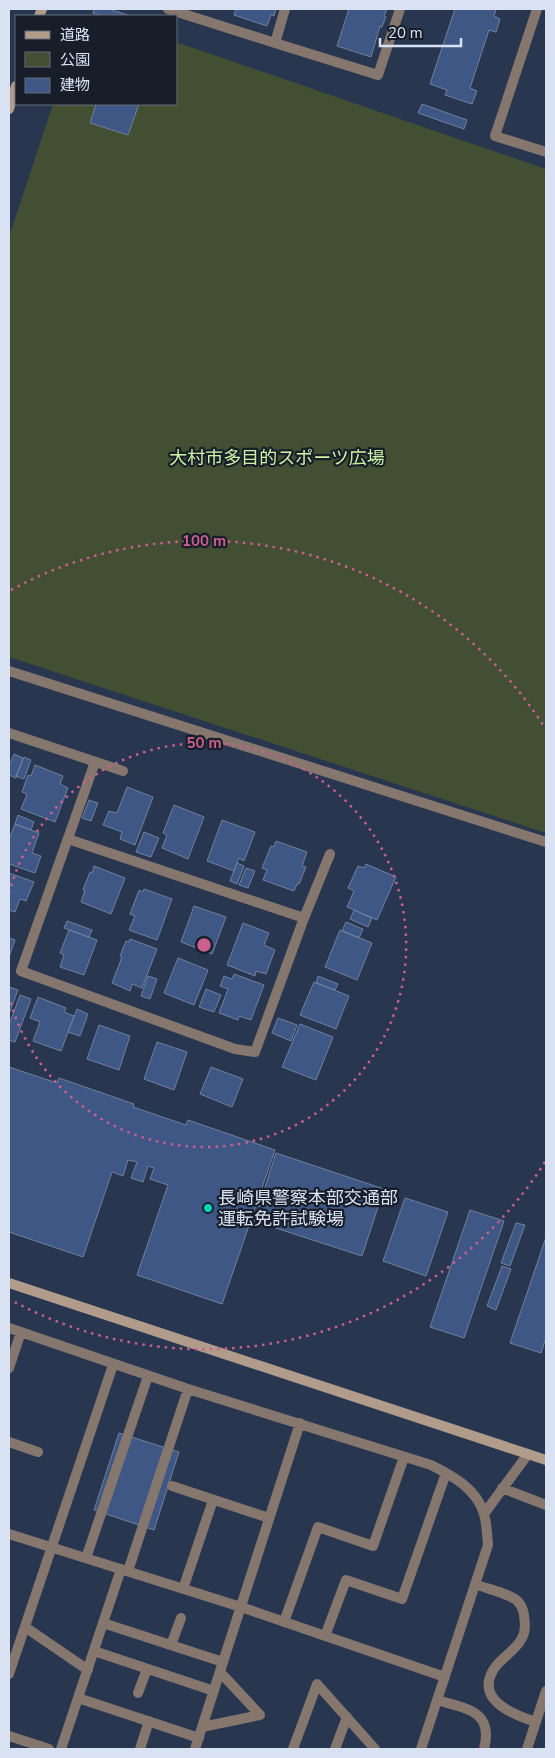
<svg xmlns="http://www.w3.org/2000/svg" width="555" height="1758" viewBox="0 0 555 1758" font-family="'Nunito Sans','Noto Sans JP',sans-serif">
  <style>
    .green { fill: #424f32 }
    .building { fill: #3f5785; stroke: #70819e }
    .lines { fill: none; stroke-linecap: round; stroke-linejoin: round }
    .lane { stroke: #85776e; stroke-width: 10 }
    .street { stroke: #85776e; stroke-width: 10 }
    .secondary { stroke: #b19c8c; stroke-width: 10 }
    .ring { fill: none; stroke: #ca5f90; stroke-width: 2.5; stroke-dasharray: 2.5 5 }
    .poi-dot { fill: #01d5b7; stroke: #171e29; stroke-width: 2 }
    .labels { text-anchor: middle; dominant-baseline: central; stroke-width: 4.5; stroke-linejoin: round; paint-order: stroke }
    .park-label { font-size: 18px; fill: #ccf2a2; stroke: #171e29 }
    .poi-label { font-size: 18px; fill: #d9e2f3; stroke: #171e29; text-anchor: start }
    .centre { fill: #ca5f90; stroke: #171e29; stroke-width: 2.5 }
    .ring-label { font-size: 15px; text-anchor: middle; font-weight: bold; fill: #ca5f90; stroke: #171e29; stroke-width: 4.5; stroke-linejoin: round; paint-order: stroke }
  </style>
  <rect width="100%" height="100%" fill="#283650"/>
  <!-- green -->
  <path class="green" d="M176,42l370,127v664l-537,-176v-420l44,-133h123z"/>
  <!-- building -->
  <path class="building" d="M94,9h15l22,7h-29l-9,-3z
    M236,9h40l-2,7 -3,-1 -4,11 -33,-11z
    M349,9h38l-3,7 2,1 -4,10 -2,-1 -9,31 -34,-11z
    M455,9h41l-2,7 6,3 -4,13 -7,-2 -19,58 7,3 -5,13 -27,-9 2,-5 -17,-6z
    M96,104h43l-11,31 -38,-12z
    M422,104l45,16 -3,9 -46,-16z
    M14,754l9,4 -7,20 -7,-3v-8z
    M24,757l7,3 -7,19 -8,-3z
    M35,765l28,11 -3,8 8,4 -13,34 -34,-13 6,-15 -5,-2 6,-17 3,1z
    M127,787l26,10 -18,48 -15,-6 2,-7 -19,-7 6,-14 8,2z
    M89,800l9,3 -7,18 -9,-3z
    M174,805l30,12 -16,42 -26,-11 5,-13 -4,-2z
    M18,815l16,7 -3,8 -16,-6z
    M222,820l33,12 -11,29 -5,-3 -5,13 -27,-10z
    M15,824l24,9 -7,20 9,3 -6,17 -26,-9v-24z
    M144,832l15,6 -8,19 -15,-5z
    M276,841l31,11 -5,14 4,1 -7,17h-2l-3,7 -31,-11 4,-10 -5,-2 9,-22 3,1z
    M237,863l7,3 -7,18 -7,-3z
    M366,864l30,13 -19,43 -30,-13 7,-16 -6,-3 10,-22 6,2z
    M94,866l31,12 -14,36 -30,-12 4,-12h-2l7,-18 2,1z
    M246,868l9,3 -7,17 -9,-3z
    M9,873l25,9 -8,19 -6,-2 -5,13 -6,-2z
    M144,889l28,10 -15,41 -28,-10 6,-14 -5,-2 9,-24 4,2z
    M194,906l32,11 -14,37 -31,-12z
    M354,910l18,8 -4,9 -18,-8z
    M67,921l25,9 -3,7 -25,-9z
    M346,922l17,7 -4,9 -17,-7z
    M243,923l26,10 -5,12 11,5 -9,24 -10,-3 -1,5 -28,-11z
    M69,930l28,10 -13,35 -24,-8 4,-12 -4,-2z
    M340,930l32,13 -15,37 -32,-13z
    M9,938l6,2 -6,17z
    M130,939l27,10 -15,39 -10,-4 -2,7 -18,-8 10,-26 -2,-1 6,-15 3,1z
    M178,958l30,12 -14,35 -30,-12z
    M234,974l30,11 -13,35 -12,-4 -1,4 -19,-7 9,-24 -8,-3 4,-10 8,3z
    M148,976l9,3 -7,20 -9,-3z
    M318,976l20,8 -3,6 -19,-7z
    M314,982l35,14 -13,33 -36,-14z
    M9,987l9,3 -9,24z
    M206,989l15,6 -7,17 -15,-5z
    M20,995l11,4 -16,43 -6,-2v-15z
    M38,997l28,11 -2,4 10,4 -13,35 -28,-10 7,-19 -10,-4z
    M77,1009l11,5 -8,22 -12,-4z
    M278,1018l19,7 -6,16 -19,-8z
    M300,1024l33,13 -17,43 -34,-13z
    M99,1025l31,11 -11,34 -32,-11z
    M157,1042l30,10 -13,38 -30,-11z
    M9,1067l48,16 2,-5 75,26 -1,3 53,18 2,-5 87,30 -53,154 -85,-29 31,-90 -18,-6 4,-11 -6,-2 -5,16 -12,-4 6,-16 -9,-2 -5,16 -11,-4 -29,85 -74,-25z
    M211,1067l32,12 -11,28 -32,-13z
    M276,1153l108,36 -22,67 -108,-35z
    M405,1198l43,14 -22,64 -43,-15z
    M470,1210l34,11 -40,117 -34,-11z
    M516,1223l9,2 -15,41 -9,-3z
    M546,1237v100l-5,16 -31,-10z
    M502,1266l9,3 -15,41 -9,-4z
    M119,1433l60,19 -25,78 -60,-20z"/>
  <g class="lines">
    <!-- lane -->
    <path class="lane" d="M9,1328l179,61 243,76c22,11 46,24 53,49 3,10 3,21 4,31l-67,204
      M9,1368l12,-36
      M9,1442l29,10
      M172,1486l97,32
      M502,1488l44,17
      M484,1514l44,-60
      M9,1534l232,73 204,70
      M86,1558l62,-182
      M128,1571l60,-182
      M475,1584c12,5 29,8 40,15 6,4 8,10 9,16 1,8 2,16 -2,23 -5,11 -18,18 -26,28 -24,32 15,48 40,56
      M183,1589l30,-89
      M284,1622l34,-95 55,19 31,-89
      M103,1623l120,39
      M25,1627l63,43
      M325,1636l21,-56 56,19 44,-126
      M171,1645l10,-27
      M94,1651l120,40
      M220,1672l40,43
      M9,1674l104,-309
      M138,1693l9,-24
      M78,1698l121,40
      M437,1700c29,9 57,10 47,49
      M202,1727l58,-12
      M9,1736l40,13
      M61,1749l60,-180
      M140,1749l9,-28
      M195,1749l105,-326
      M293,1749l24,-65 58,65
      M335,1749l12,-32
      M527,1749l19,-58"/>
    <!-- street -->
    <path class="street" d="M168,9l107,34 10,-34
      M537,9l-42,127 51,16
      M275,43l103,32 22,-66
      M9,671l537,171
      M9,733l114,38
      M95,762l-74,209 214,78 20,3 49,-134 26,-64
      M68,839l236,79"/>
    <!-- secondary -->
    <path class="secondary" d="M39,16l3,-7
      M9,109l7,-23
      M9,1283l537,177"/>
  </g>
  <!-- distance rings -->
  <g class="ring">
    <path d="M9 893A202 202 0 1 1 9 997"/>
    <path d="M545 1162A404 404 0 0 1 11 1300M11 590A404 404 0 0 1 545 728"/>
  </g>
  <!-- markers -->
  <circle class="poi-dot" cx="208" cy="1208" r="5"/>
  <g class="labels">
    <!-- park labels -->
    <g class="park-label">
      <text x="277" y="458">大村市多目的スポーツ広場</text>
    </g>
    <!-- poi labels -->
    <g class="poi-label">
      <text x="218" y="1198">長崎県警察本部交通部<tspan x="218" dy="21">運転免許試験場</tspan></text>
    </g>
  </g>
  <circle cx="204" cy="945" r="8" class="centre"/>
  <g class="ring-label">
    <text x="204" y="546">100 m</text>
    <text x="204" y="748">50 m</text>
  </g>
  <!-- border -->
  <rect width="555" height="1758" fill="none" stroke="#d9e2f3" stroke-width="20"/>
  <!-- legend -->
  <rect x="15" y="15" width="162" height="90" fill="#171e29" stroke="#656c7a"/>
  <rect x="25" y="31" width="25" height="8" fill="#b19c8c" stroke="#656c7a"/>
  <text x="60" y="40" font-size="15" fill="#d9e2f3">道路</text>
  <rect x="25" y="52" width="25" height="15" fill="#424f32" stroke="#656c7a"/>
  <text x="60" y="65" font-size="15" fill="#d9e2f3">公園</text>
  <rect x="25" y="78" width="25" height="15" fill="#3f5785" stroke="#656c7a"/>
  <text x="60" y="90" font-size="15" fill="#d9e2f3">建物</text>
  <!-- scale -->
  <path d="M380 38v8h81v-8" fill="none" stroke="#d9e2f3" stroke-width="2.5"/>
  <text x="388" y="38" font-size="15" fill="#d9e2f3" stroke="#171e29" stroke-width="4" paint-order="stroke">20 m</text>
</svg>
